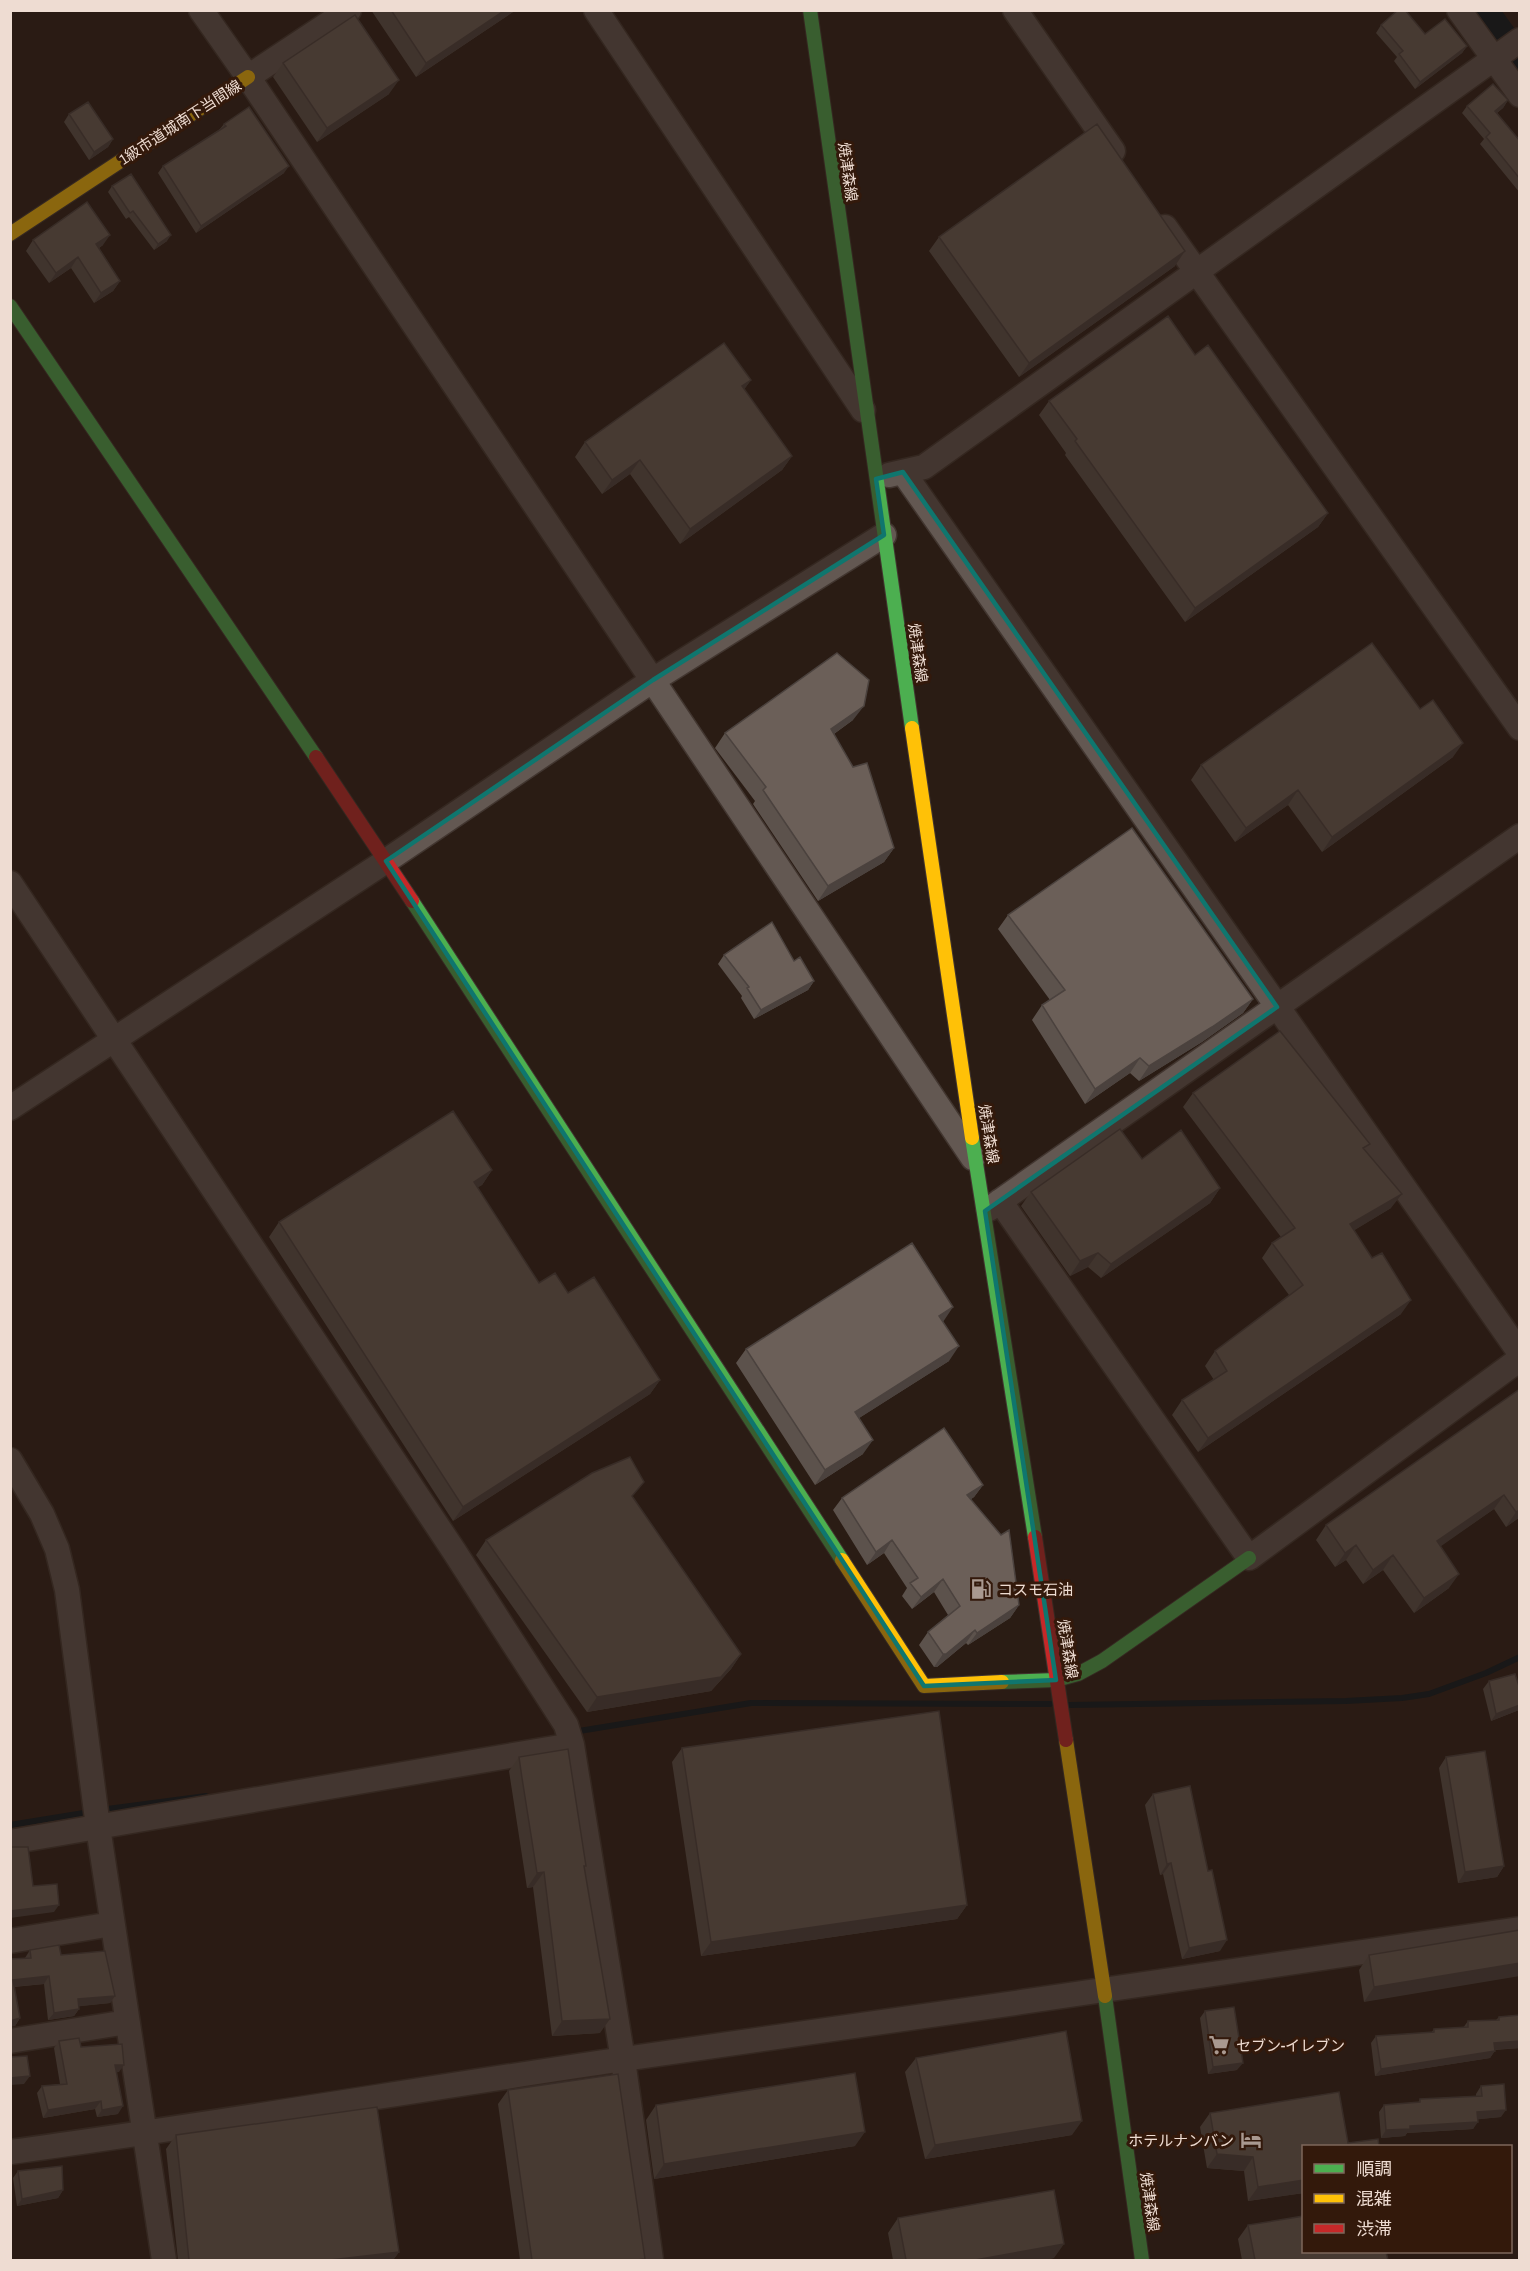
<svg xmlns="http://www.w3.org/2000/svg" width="1530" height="2271" viewBox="0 0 1530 2271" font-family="'Archivo Narrow','Noto Sans JP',sans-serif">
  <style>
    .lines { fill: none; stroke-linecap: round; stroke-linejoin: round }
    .stream { stroke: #05141d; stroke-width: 6 }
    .river { stroke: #05141d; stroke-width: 36 }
    .street-casing { stroke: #423630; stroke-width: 27 }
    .fast-casing { stroke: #423630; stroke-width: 16 }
    .slow-casing { stroke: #423630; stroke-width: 16 }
    .jam-casing { stroke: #423630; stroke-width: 16 }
    .street { stroke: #635852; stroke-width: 24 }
    .fast { stroke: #4caf50; stroke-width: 14 }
    .slow { stroke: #ffc107; stroke-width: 14 }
    .jam { stroke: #c62828; stroke-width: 14 }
    .wall { fill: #5c524c }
    .shaded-wall { fill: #4b423e }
    .building { fill: #6b5f58; stroke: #4b423e; stroke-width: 1.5 }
    .marked { fill: none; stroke: #0f766e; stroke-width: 4.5; stroke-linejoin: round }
    .labels { text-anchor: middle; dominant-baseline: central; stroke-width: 6; stroke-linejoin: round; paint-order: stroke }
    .street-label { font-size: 15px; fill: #eedcd2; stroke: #33190b }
    .poi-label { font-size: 15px; fill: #eedcd2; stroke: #33190b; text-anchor: start }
  </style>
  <rect width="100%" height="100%" fill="#2a1c14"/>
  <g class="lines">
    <!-- stream -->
    <path class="stream" d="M1069,1705l277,-4 56,-3 27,-4 57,-21 34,-16
      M573,1732l178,-29 299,1
      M100,1810l106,-14
      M10,1825l80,-13"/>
    <!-- river -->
    <path class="river" d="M1479,10l41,57"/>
    <!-- street casing -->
    <g class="street-casing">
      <path id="street" d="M201,10l47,67 725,1081
        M596,10l267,400
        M1015,10l98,141
        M1459,10l61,85
        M248,77l101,-67
        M1165,227l355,501
        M903,472l617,881
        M889,475l35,-8 596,-427
        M10,883l444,668 112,174 6,20 51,315 28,200
        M10,1108l376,-247 267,-181 231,-145
        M1000,1201l249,357 271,-199
        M989,1209l531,-373
        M10,1460l32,54 15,35 10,41 31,237 66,433
        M10,1842l562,-97
        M10,1941l102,-17
        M10,2041l117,-19
        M10,2152c206,-28 410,-63 614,-93 299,-43 597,-85 896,-130"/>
    </g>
    <!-- fast casing -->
    <g class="fast-casing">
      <path id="fast" d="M810,10l102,718
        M10,306l306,451
        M412,901l430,659
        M972,1138l63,399
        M1002,1682l54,-2 22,-6 24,-13 147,-103
        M1105,1996l37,264"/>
    </g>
    <!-- slow casing -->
    <g class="slow-casing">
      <path id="slow" d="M10,234l238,-157
        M912,728l60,410
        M842,1560l82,126 78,-4
        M1066,1740l39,256"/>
    </g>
    <!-- jam casing -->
    <g class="jam-casing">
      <path id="jam" d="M316,757l96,144
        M1035,1537l31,203"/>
    </g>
    <!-- street -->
    <use href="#street" class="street"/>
    <!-- fast -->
    <use href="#fast" class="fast"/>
    <!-- slow -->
    <use href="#slow" class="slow"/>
    <!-- jam -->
    <use href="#jam" class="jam"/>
  </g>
  <!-- wall -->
  <path class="wall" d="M371,10h145l-100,67z
    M1381,25l44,9 42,12 -5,7 -47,36 -21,-28 3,-4 -21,-24z
    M283,63l106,31 -72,48 -44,-65z
    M1508,100l-5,8 -6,5 23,28v52l-40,-49 4,-5 -22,-26 5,-7z
    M69,114l44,25 -5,8 -19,13 -25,-38z
    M224,124l60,49 -88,60 -38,-60 5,-7 56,-36z
    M112,186l55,55 -13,9 -25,-33 -3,2 -18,-27z
    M939,237l236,29 -156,111 -90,-126z
    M33,240l70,5 -4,3 21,33 -7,10 -19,12 -23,-35 -22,15 -23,-32z
    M1195,355l133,158 -10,14 -133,95 -120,-167 1,-2 -27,-38 10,-14z
    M751,380l-7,9 48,67 -10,14 -102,74 -50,-70 -28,20 -27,-37 10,-15z
    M1420,709l33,48 -131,95 -34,-47 -53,37 -44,-62 10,-15z
    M853,720l-19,14 60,114 -10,14 -66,39 -65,-97 2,-3 -40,-53 10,-15z
    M1008,915l245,84 -10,14 -41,29 -63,39 -9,-8 -45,31 -53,-84 10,-15 8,-5 -52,-71z
    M724,955l70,6 20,20 -6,9 -54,29 -13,-21 1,-2 -24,-32z
    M1193,1093l172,58 26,57 -37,22 47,84 -203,138 -26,-37 10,-15 32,-20 -9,-14 10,-15 74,-56 -27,-37 10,-15 9,-6 -98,-130z
    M1142,1159l78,29 -10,15 -109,75 -13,-11 -18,9 -49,-70 10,-14z
    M492,1170l-10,15 -5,2 62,96 29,10 92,87 -10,14 -197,127 -184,-284 10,-15z
    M943,1322l6,39 -90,57 4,36 -48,31 -79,-122 10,-14z
    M1520,1389v128l-14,10 -12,-18 -54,37 9,42 -35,25 -31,-43 -20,14 -17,-24 -11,7 -19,-27 10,-15z
    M983,1485l-9,12 -3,2 48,106 -9,13 -42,27 -2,-2 -29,24h-3l-15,-22 9,-13 20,-17 -14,-23 -22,17 -10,-13 5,-8 -23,-35 -17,12 -34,-55 9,-12z
    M633,1497l108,157 -10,15 -20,22 -124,21 -111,-157 10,-15z
    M1489,1681l30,29 -28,11 -8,-32z
    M682,1748l285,157 -10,14 -256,37 -29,-194z
    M519,1757l66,111 15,165 -48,3 -19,-149 -6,1 -18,-117z
    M1446,1757l58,109 -7,11 -39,6 -19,-115z
    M1153,1794l67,157 -38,8 -19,-85 -3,1 -15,-70z
    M1520,1930l-156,72 -5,-32 10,-15z
    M30,1950l31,5 54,41 -5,7 -31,3v3l-5,7 -26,4 -4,-36 -30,3 6,31 -5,8 -5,-67 15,-1z
    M1205,2011l32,59 -29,4 -8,-56z
    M1520,2015v33l-25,2 -5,8 -115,18 -4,-33 5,-7 55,-3 3,-4 29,-1 5,-7 28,-1 3,-3z
    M59,2041l22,6 38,25h-2l1,42 -21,3 -2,-8 -52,9 -6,-25 5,-7 18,-2 -6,-36z
    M916,2058l156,77 -147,24 -20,-87z
    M1481,2086l20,31 -23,2 -5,10 -66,4 -2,3 -24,2 -2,-26 5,-7 34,-2 2,-4 56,-3v-2z
    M508,2090l136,170h-124l-22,-156z
    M656,2105l199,41 -201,33 -8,-59z
    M1210,2113l138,30 31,3h-75v47l-56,8 -4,-30 -37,-3 -7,-41z
    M176,2135l223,117 -6,8h-215l-12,-111z
    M18,2171l45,19 -5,8 -41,8 -4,-28z
    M898,2218l156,40 -11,2h-150l-5,-27z
    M1248,2225l140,35h-146l-4,-21z"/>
  <!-- shaded-wall -->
  <path class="shaded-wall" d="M505,10h11l-100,67 10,-14z
    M1467,46l-5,7 -47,36 5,-7z
    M399,80l-10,14 -72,48 10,-14z
    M1508,100l-5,8 -13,10 5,-7z
    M113,139l-5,8 -19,13 5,-8z
    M289,166l-5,7 -88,60 5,-7z
    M110,235l-7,10 -14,10 7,-11z
    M171,235l-4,6 -13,9 4,-6z
    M1185,251l-10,15 -156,111 10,-14z
    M78,257l-7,11 -22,15 7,-10z
    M120,281l-7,10 -19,12 7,-10z
    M751,380l-10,14 1,-8z
    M792,456l-10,14 -102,74 10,-15z
    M640,460l-10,14 -28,20 10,-14z
    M1328,513l-10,14 -133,95 10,-14z
    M864,706l-11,14 -32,23 10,-14z
    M1463,743l-10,14 -131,95 10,-15z
    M1298,790l-10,15 -53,37 11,-14z
    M894,848l-10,14 -66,39 10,-15z
    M814,981l-6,9 -54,29 7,-9z
    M1253,999l-10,14 -41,29 -63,39 10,-15z
    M1140,1058l-10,15 -45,31 10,-15z
    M492,1170l-10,15 -18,11 10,-14z
    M1220,1188l-10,15 -109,75 10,-14z
    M1402,1194l-11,14 -51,31 10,-15z
    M1098,1253l-10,14 -18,9 10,-15z
    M1411,1300l-10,14 -203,138 10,-14z
    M953,1307l-10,15 -4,-6z
    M959,1346l-10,15 -104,66 10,-15z
    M660,1380l-10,14 -197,127 10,-14z
    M873,1440l-10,14 -48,31 10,-15z
    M983,1485l-9,12 -16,11 9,-13z
    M1504,1495l-10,14 -67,47 10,-15z
    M1520,1510v7l-14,10 10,-15z
    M892,1540l-8,13 -17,12 9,-13z
    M1356,1545l-10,15 -11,7 10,-14z
    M1393,1555l-10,15 -20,14 10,-14z
    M1459,1574l-10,14 -35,25 10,-15z
    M943,1579l-9,13 -22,17 9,-12z
    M1019,1605l-9,13 -42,27 9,-12z
    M975,1630l-9,13 -29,24h-3l9,-13z
    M741,1654l-10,15 -20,22 -124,21 10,-15z
    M1520,1705l-1,5 -28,11 5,-7z
    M1171,1863l-8,11 -3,1 7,-11z
    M1504,1866l-7,11 -39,6 7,-11z
    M544,1872l-11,15 -6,1 10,-15z
    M59,1905l-5,7 -44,6v-7z
    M967,1905l-10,14 -256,37 10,-14z
    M1227,1940l-7,11 -38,8 7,-11z
    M1520,1963v13l-156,26 10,-15z
    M49,1976l-5,8 -34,3 3,-7z
    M115,1996l-5,7 -37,4 5,-8z
    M79,2009l-5,7 -26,4 6,-7z
    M20,2018l-5,8 -5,1v-6z
    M610,2019l-10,14 -48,3 10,-15z
    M1520,2041v7l-31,2 5,-7z
    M1495,2051l-5,7 -115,18 6,-7z
    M1243,2063l-6,7 -29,4 5,-7z
    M115,2065h9l-5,7 -9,1z
    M30,2076l-6,8 -14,1v-7z
    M101,2101l-6,8 -52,9 5,-8z
    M123,2106l-5,8 -21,3 5,-7z
    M1506,2110l-5,7 -29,3 5,-8z
    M1082,2121l-10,14 -147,24 10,-14z
    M1478,2122l-5,7 -66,4 -2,3 -24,2 5,-8 24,-4z
    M865,2132l-10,14 -201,33 10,-15z
    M1217,2154l36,3 -9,14 -37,-3z
    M1304,2180v13l-56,8 10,-14z
    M63,2190l-5,8 -41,8 5,-7z
    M1064,2244l-10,14 -11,2h-68z
    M399,2252l-6,8h-63z"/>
  <!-- building -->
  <path class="building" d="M391,10h114l-79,53z
    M1398,10h7l20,24 20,-15 22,27 -47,36 -21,-28 4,-3 -22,-26z
    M355,15l44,65 -72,48 -44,-65z
    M1493,84l15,16 -13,11 25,30v38l-34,-42 4,-4 -23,-27z
    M88,102l25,37 -19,13 -25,-38z
    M249,107l40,59 -88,60 -38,-60 63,-40 -2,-2z
    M1097,124l88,127 -156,112 -90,-126z
    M131,174l40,61 -13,9 -25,-33 -3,2 -18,-27z
    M87,202l23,33 -14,9 24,37 -19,12 -23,-36 -22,16 -23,-33z
    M1168,316l27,39 13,-10 120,168 -133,95 -120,-167 2,-2 -28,-38z
    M724,343l27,37 -9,6 50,70 -102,73 -50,-69 -28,20 -27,-38z
    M1372,643l48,66 13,-9 30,43 -131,94 -34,-47 -52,38 -45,-63z
    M837,653l32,27 -5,26 -33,23 22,38 14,-4 27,85 -66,38 -65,-96 3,-3 -41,-54z
    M1132,828l121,171 -41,28 -63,39 -9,-8 -45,31 -53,-84 23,-15 -57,-75z
    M772,922l22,39 6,-4 14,24 -53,29 -14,-22 2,-1 -25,-32z
    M1280,1031l90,113 -7,4 39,46 -52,30 22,34 10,-5 29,47 -203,138 -26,-38 45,-29 -12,-20 88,-66 -31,-42 23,-15 -102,-135z
    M453,1111l39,59 -18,12 65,101 16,-10 13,20 26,-16 66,103 -197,127 -184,-285z
    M1120,1129l22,30 39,-29 39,58 -109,76 -13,-11 -18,8 -49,-69z
    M912,1243l41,64 -14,9 20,30 -104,66 18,28 -48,30 -79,-121z
    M1520,1389v121l-4,2 -12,-17 -67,46 22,33 -35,24 -31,-43 -20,15 -17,-25 -11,8 -19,-28z
    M944,1428l39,57 -16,10 34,40 8,-5 10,75 -42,28 -2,-3 -29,24h-3l-15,-22 32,-26 -17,-27 -22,18 -11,-14 8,-5 -26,-38 -16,12 -34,-54z
    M630,1457l14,25 -12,14 109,158 -20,23 -124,20 -111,-157 106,-67z
    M1515,1674l5,15v16l-24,9 -7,-33z
    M939,1711l28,194 -256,37 -29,-194z
    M568,1749l18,117h-2l26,153 -48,2 -18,-149 -7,1 -15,-95 -3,-21z
    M1485,1751l19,115 -39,6 -19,-115z
    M1190,1786l18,85 4,-1 15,70 -38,8 -18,-85 -4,1 -14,-70z
    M10,1847h18l5,39 24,-2 2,21 -49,6z
    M1520,1930v33l-146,24 -5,-32z
    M59,1945l2,10 44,-4 10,45 -37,3 1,10 -25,4 -5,-37 -36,4 7,38 -10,3v-62l21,-1 -1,-8z
    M1234,2007l9,56 -30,4 -8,-56z
    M1520,2015v26l-26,2 1,8 -114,18 -5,-33 58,-4v-3l34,-2v-6l31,-1v-3z
    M1066,2031l16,90 -147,24 -19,-87z
    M79,2038l2,9 41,-3 2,21h-9l8,41 -21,4 -1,-9 -53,9 -6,-24 25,-2 -8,-43z
    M27,2056l3,20 -20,2v-21z
    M855,2073l10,59 -201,32 -8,-59z
    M618,2074l27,185 -8,1h-105l-24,-170z
    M1504,2084l2,26 -29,2 1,10 -68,4v3l-24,1 -2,-25 36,-3v-3l62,-3 -1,-10z
    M1339,2092l9,51 30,-4 1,7h-75v34l-46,7 -5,-30 -36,-3 -7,-41z
    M377,2107l22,145 -69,8h-141l-13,-125z
    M62,2166l1,24 -41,9 -4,-28z
    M1054,2190l10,54 -89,16h-69l-8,-42z
    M1304,2216v36h82l2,8h-133l-7,-35z"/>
  <!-- marked area -->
  <path d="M0 0H1530V2271H0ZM903,472l374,535 -292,204 71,469 -132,6 -538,-825 267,-181 231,-145 -8,-56z" fill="#2a1c14" fill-opacity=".55" fill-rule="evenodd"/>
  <path class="marked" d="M903,472l374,535 -292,204 71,469 -132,6 -538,-825 267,-181 231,-145 -8,-56z"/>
  <!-- icons -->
  <defs>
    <g id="fuel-bare" transform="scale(1.62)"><path d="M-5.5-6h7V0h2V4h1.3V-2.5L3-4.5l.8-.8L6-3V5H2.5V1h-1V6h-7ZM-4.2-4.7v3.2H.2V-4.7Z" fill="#a99990" stroke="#33190b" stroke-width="2.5" paint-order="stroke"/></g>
    <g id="supermarket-bare" transform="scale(1.62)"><path d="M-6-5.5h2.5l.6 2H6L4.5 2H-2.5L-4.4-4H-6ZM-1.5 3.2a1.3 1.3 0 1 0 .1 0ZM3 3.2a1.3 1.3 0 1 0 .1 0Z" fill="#a99990" stroke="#33190b" stroke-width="2.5" paint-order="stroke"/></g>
    <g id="hotel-bare" transform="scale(1.62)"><path d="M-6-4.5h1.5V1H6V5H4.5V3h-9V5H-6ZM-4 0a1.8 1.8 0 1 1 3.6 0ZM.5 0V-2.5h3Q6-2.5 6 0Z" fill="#a99990" stroke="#33190b" stroke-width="2.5" paint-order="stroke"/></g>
  </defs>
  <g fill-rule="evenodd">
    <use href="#fuel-bare" x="981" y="1589"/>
    <use href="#supermarket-bare" x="1219" y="2045"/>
    <use href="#hotel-bare" x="1251" y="2140"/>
  </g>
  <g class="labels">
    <!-- street labels -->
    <g class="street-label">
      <text transform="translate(180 122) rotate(-33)">1級市道城南下当間線</text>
      <text transform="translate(848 172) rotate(82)">焼津森線</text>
      <text transform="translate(918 653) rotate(82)">焼津森線</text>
      <text transform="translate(989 1134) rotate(81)">焼津森線</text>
      <text transform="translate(1068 1649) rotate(81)">焼津森線</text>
      <text transform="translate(1150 2202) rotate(82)">焼津森線</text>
    </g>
    <!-- poi labels -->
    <g class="poi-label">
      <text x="998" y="1589">コスモ石油</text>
      <text x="1236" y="2045">セブン-イレブン</text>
      <text x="1234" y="2140" text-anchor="end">ホテルナンバン</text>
    </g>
  </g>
  <!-- border -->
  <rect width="1530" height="2271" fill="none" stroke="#eedcd2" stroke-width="24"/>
  <!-- legend -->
  <rect x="1302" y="2145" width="210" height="108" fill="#33190b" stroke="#7e675b" stroke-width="1.5"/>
  <rect x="1314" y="2164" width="30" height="9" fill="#4caf50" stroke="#7e675b" stroke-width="1.5"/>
  <text x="1356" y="2175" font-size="18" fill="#eedcd2">順調</text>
  <rect x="1314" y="2194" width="30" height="9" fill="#ffc107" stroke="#7e675b" stroke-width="1.5"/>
  <text x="1356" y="2205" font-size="18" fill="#eedcd2">混雑</text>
  <rect x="1314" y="2224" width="30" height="9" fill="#c62828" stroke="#7e675b" stroke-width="1.5"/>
  <text x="1356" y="2235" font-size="18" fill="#eedcd2">渋滞</text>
</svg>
